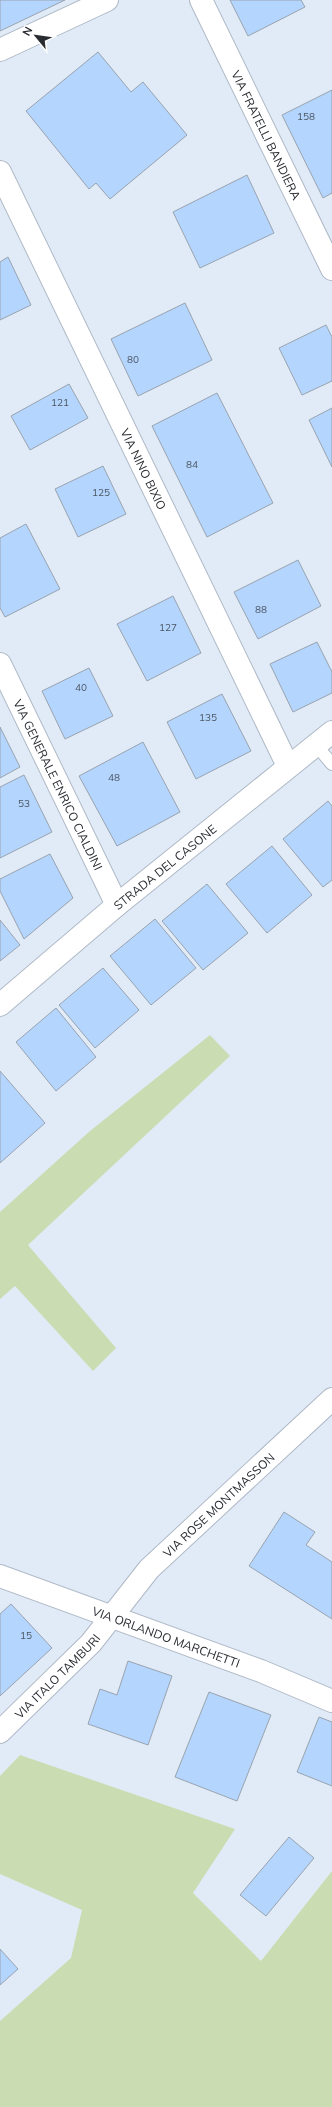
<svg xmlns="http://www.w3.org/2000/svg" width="332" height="2107" viewBox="0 0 332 2107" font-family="Mulish,sans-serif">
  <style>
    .green { fill: #caddb2 }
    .building { fill: #b4d5fd; stroke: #99a3af }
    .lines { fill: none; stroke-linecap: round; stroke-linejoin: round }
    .lane-casing { stroke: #afb9c6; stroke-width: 14 }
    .street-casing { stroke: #afb9c6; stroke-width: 24 }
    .secondary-casing { stroke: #afb9c6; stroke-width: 24 }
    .lane { stroke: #fff; stroke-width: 12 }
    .street { stroke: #fff; stroke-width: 22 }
    .secondary { stroke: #fff; stroke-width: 22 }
    .labels { text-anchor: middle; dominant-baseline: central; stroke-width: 3; stroke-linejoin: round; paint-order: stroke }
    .number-label { font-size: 10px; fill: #4b5663 }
    .street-label { font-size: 12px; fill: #282b30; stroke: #fff }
  </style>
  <rect width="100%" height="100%" fill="#e1ebf8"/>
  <!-- green -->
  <path class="green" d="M210,1035l20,21 -202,189 88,103 -23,23 -78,-85 -15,13v-87l90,-81z
    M20,1755l215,74 -42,64 68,68 71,-90v236h-332v-86l71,-63 11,-48 -82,-36v-98z"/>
  <!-- building -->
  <path class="building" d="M0,0h65l-65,31z
    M230,0h71l4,7 -57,29z
    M98,52l33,40 12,-10 44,53 -77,64 -14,-16 -7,6 -63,-78z
    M332,90v103l-9,5 -41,-83z
    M247,175l27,58 -74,35 -27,-56z
    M8,257l23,48 -31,15v-58z
    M185,303l27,57 -74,36 -27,-57z
    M326,325l6,12v44l-30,14 -23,-47z
    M69,384l19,34 -58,32 -19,-34z
    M217,393l56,110 -66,34 -55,-111z
    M332,408v59l-23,-47z
    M103,466l23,48 -48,23 -23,-48z
    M26,524l34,65 -55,28 -5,-9v-70z
    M298,560l23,46 -63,33 -24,-47z
    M173,596l28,57 -54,28 -30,-57z
    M317,642l15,30v21l-39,19 -23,-48z
    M89,668l24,48 -48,23 -23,-48z
    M222,694l29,57 -55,28 -29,-57z
    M0,727l20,40 -20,11z
    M143,742l37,70 -63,34 -38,-70z
    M24,775l28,57 -52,26v-71z
    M328,801l4,5v74l-9,7 -40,-48z
    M272,846l40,49 -45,38 -41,-49z
    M50,854l23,44 -49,41 -24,-48v-12z
    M207,884l41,49 -45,37 -41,-49z
    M155,919l41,49 -45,37 -41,-49z
    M0,920l20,25 -20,16z
    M103,968l36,42 -44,38 -36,-43z
    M56,1008l40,49 -40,34 -40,-49z
    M0,1071l45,52 -45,40z
    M284,1512l31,20 -9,13 26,17v57l-83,-53z
    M11,1604l41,44 -52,48v-82z
    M128,1661l44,15 -24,69 -60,-21 12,-35 17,6z
    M209,1692l62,23 -34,86 -62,-24z
    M319,1717l13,5v64l-35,-14z
    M289,1837l25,21 -48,58 -26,-21z
    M0,1949l18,20 -18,16z"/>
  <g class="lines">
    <!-- lane casing -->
    <g class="lane-casing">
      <path id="lane" d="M316,745l16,19"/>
    </g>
    <!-- street casing -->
    <g class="street-casing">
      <g id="street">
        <path id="s1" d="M201,0l131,269"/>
        <path d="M0,50l107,-50"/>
        <path id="s2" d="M0,172l288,594"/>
        <path id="s3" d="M0,664l117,241"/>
        <path id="s4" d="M0,1576l261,95 71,30"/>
        <path id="s5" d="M0,1732l91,-89 58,-74 183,-170"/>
      </g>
    </g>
    <!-- secondary casing -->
    <g class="secondary-casing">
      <g id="secondary">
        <path id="s6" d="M0,1005l117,-100 215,-173"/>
      </g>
    </g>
    <!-- lane -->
    <use href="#lane" class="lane"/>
    <!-- street -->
    <use href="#street" class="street"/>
    <!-- secondary -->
    <use href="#secondary" class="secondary"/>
  </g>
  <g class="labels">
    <!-- number labels -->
    <g class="number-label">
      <text x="306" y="116">158</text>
      <text x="133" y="359">80</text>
      <text x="60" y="402">121</text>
      <text x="192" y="464">84</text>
      <text x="101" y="492">125</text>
      <text x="261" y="609">88</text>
      <text x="168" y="627">127</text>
      <text x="81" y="687">40</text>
      <text x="208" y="717">135</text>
      <text x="114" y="777">48</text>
      <text x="24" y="803">53</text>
      <text x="26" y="1635">15</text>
    </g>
    <!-- street labels -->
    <g class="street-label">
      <text stroke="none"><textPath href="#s1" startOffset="150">VIA FRATELLI BANDIERA</textPath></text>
      <text stroke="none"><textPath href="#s2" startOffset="330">VIA NINO BIXIO</textPath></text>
      <text stroke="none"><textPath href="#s3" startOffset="134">VIA GENERALE ENRICO CIALDINI</textPath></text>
      <text stroke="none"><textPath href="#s6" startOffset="215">STRADA DEL CASONE</textPath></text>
      <text stroke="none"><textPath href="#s5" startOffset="316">VIA ROSE MONTMASSON</textPath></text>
      <text stroke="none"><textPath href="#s4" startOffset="177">VIA ORLANDO MARCHETTI</textPath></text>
      <text stroke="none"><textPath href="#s5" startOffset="80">VIA ITALO TAMBURI</textPath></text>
    </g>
  </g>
  <!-- north arrow -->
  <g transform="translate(36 36) rotate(299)" stroke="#ffffff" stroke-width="3" paint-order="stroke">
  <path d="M0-3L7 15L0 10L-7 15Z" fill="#282b30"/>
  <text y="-6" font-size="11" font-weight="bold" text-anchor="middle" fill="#282b30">N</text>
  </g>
</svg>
